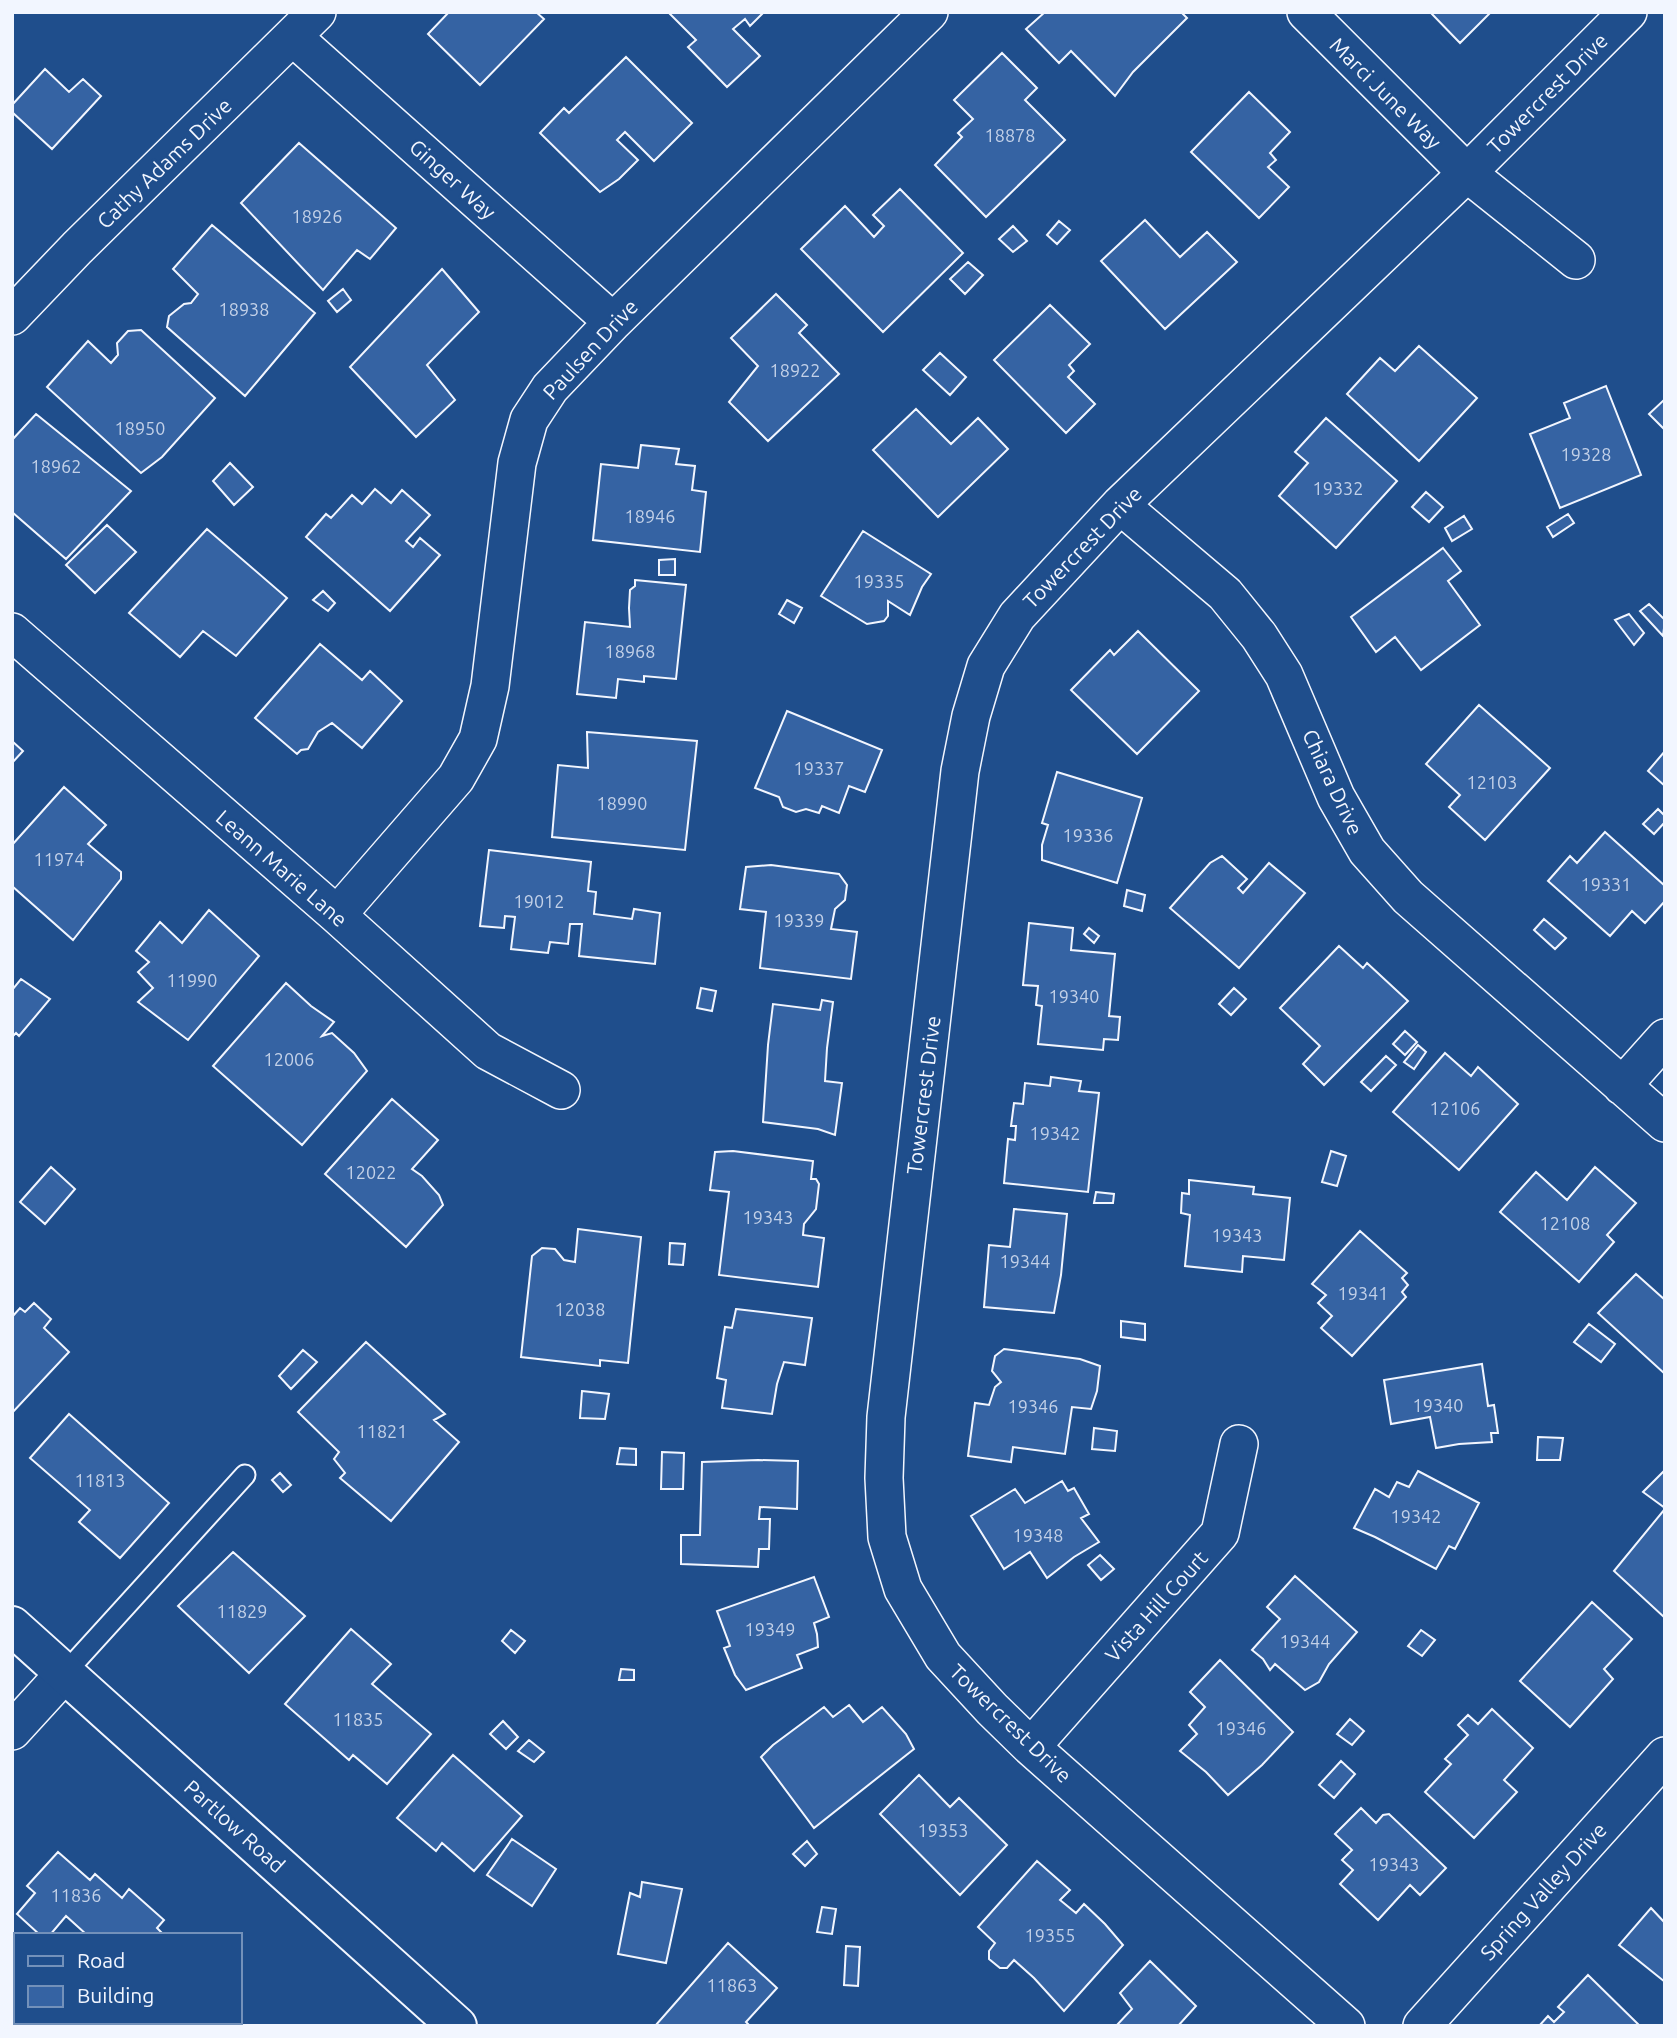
<svg xmlns="http://www.w3.org/2000/svg" width="1677" height="2038" viewBox="0 0 1677 2038" font-family="Ubuntu,sans-serif">
  <style>
    .building { fill: #3563a3; stroke: #f2f6ff; stroke-width: 2 }
    .lines { fill: none; stroke-linecap: round; stroke-linejoin: round }
    .lane-casing { stroke: #f2f6ff; stroke-width: 23 }
    .street-casing { stroke: #f2f6ff; stroke-width: 40 }
    .secondary-casing { stroke: #f2f6ff; stroke-width: 42 }
    .lane { stroke: #1f4e8c; stroke-width: 19 }
    .street { stroke: #1f4e8c; stroke-width: 37 }
    .secondary { stroke: #1f4e8c; stroke-width: 38 }
    .labels { text-anchor: middle; dominant-baseline: central; stroke-width: 5; stroke-linejoin: round; paint-order: stroke }
    .number-label { font-size: 18px; fill: #c3d1e8 }
    .street-label { font-size: 21px; fill: #f2f6ff; stroke: #1f4e8c }
  </style>
  <rect width="100%" height="100%" fill="#1f4e8c"/>
  <!-- building -->
  <path class="building" d="M449,12h87l8,7 -64,66 -52,-51z
    M668,12h96l-14,14 -5,-7 -12,10 27,27 -33,31 -39,-40 8,-7z
    M1045,12h136l6,6 -54,54 -18,24 -44,-45 -12,12 -33,-34z
    M1430,12h61l-31,31z
    M1002,53l35,35 -12,12 40,40 -79,77 -51,-52 27,-28 -4,-4 15,-14 -19,-19z
    M626,57l66,66 -38,38 -29,-29 -8,8 21,20 -19,19 -19,13 -60,-59 24,-25 5,5z
    M45,69l24,23 14,-13 18,17 -49,53 -40,-37v-7z
    M1249,92l41,40 -20,21 6,7 -8,7 21,20 -30,31 -68,-66z
    M299,143l97,85 -26,31 -13,-9 -34,40 -82,-87z
    M900,189l63,64 -80,79 -82,-83 44,-43 29,31 10,-11 -11,-11z
    M1145,220l35,37 27,-25 30,30 -72,67 -64,-68z
    M1059,221l11,9 -13,14 -10,-9z
    M212,225l103,88 -70,83 -78,-69 2,-11 15,-12 7,-1 7,-9 -25,-25z
    M1013,226l14,15 -14,11 -14,-13z
    M968,262l15,13 -18,19 -15,-15z
    M442,269l37,43 -52,53 28,35 -39,37 -66,-70z
    M343,289l8,11 -14,12 -9,-11z
    M776,294l31,31 -8,8 40,41 -71,67 -39,-39 29,-36 -27,-28z
    M1050,305l40,39 -21,21 5,6 -6,6 27,27 -29,29 -72,-73z
    M141,330l74,68 -53,59 -21,16 -94,-86 41,-46 23,22 7,-8 -1,-12 11,-12z
    M1419,346l58,52 -58,63 -72,-67 33,-36 15,13z
    M940,353l26,24 -16,18 -27,-25z
    M1606,386l35,89 -81,33 -30,-74 40,-16 -6,-15z
    M1665,399v31l-16,-16z
    M916,409l35,35 27,-26 30,31 -70,68 -65,-67z
    M36,414l95,77 -65,68 -54,-47v-72z
    M1326,418l71,63 -61,67 -57,-52 29,-33 -13,-11z
    M641,445l38,4 -3,15 19,2 -3,24 14,2 -6,60 -107,-12 8,-76 37,4z
    M230,463l23,24 -19,18 -21,-24z
    M375,489l16,14 11,-13 28,25 -24,26 7,6 7,-9 20,17 -50,56 -84,-74 20,-23 5,4 21,-23 10,9z
    M1426,492l17,15 -14,15 -17,-15z
    M1568,514l6,9 -21,14 -6,-10z
    M1464,516l8,13 -20,12 -7,-13z
    M107,525l29,27 -41,41 -29,-28z
    M207,529l80,69 -51,58 -33,-25 -23,26 -51,-44z
    M863,531l68,43 -9,13 -12,28 -22,-14v15l-4,5 -17,3 -46,-28z
    M1443,548l18,23 -13,10 32,44 -59,45 -26,-33 -19,15 -25,-35z
    M675,559v16h-16v-15z
    M635,580l51,5 -10,94 -32,-3v6l-26,-3 -2,19 -39,-4 8,-72 45,5 -1,-19 1,-18 5,-4z
    M323,591l12,12 -7,8 -15,-11z
    M787,600l15,8 -8,15 -15,-9z
    M1649,604l16,16 -2,16 -23,-25z
    M1629,614l15,19 -10,12 -19,-25z
    M1138,631l61,60 -62,63 -66,-64 39,-40 4,5z
    M320,644l42,36 8,-9 32,30 -40,47 -30,-25 -14,9 -10,17 -7,1 -4,4 -42,-36z
    M1479,705l71,63 -65,72 -36,-33 11,-12 -34,-31z
    M787,711l95,39 -17,42 -16,-6 -10,27 -17,-7 -3,7 -13,-4 -10,3 -13,-5 -4,-10 -24,-9z
    M587,732l110,9 -12,109 -133,-13 6,-72 30,3z
    M12,741l11,10 -11,12z
    M1665,751v35l-17,-15z
    M1057,772l85,26 -25,85 -75,-23v-15l6,-20 -6,-2z
    M64,787l42,38 -18,19 33,28v7l-48,61 -61,-54v-41z
    M1658,809l7,7v6l-11,12 -11,-10z
    M1605,832l60,54v15l-20,22 -13,-12 -22,25 -62,-55 22,-25 7,7z
    M489,850l102,12 -3,29 8,1 -2,22 38,5 2,-10 26,4 -5,51 -76,-8 3,-32h-12l-2,20 -18,-2 -2,11 -37,-4 4,-32 -10,-1 -1,12 -24,-2z
    M1222,856l25,23 -9,9 5,5 26,-30 36,30 -66,75 -69,-60 40,-45z
    M771,865l68,9 8,11 -2,15 -10,9 -4,20 26,3 -6,47 -91,-11 6,-56 -26,-3 6,-42z
    M1127,890l18,5 -3,16 -18,-5z
    M209,910l50,46 -71,84 -50,-38 15,-14 -15,-16 11,-10 -13,-11 24,-29 22,21z
    M1544,919l22,19 -11,11 -21,-19z
    M1029,923l44,5 -2,22 44,4 -6,62 11,1 -2,23 -14,-1 -1,11 -65,-6 4,-38 -6,-1 2,-19 -15,-1z
    M1089,928l10,8 -5,7 -10,-9z
    M1339,946l24,22 4,-5 41,38 -84,84 -21,-21 17,-18 -40,-38z
    M21,979l29,20 -31,37 -3,-3 -4,4v-47z
    M286,983l25,23 23,16 -12,14 10,-3 22,20 13,18 -65,74 -89,-79z
    M701,988l15,3 -4,20 -15,-3z
    M1234,988l12,11 -15,16 -12,-11z
    M822,1000l11,2 -6,46 -2,33 17,2 -7,52 -17,-6 -55,-7 5,-77 5,-41 47,6z
    M1405,1031l12,11 -12,13 -12,-11z
    M1418,1045l8,7 -12,17 -10,-7z
    M1445,1053l26,23 7,-9 40,37 -59,66 -66,-58z
    M1386,1056l10,9 -25,26 -10,-9z
    M1051,1077l30,4 -2,10 20,2 -11,99 -84,-9 4,-44 7,1 1,-14h-5l3,-23 9,1 2,-21 25,3z
    M392,1099l46,41 -26,29 10,7 17,19 4,10 -37,42 -81,-73z
    M733,1151l80,10 -2,18h5l3,5 -3,25 -12,15 -1,11 21,3 -6,49 -99,-12 10,-83 -19,-2 5,-38z
    M1331,1151l15,5 -9,30 -15,-4z
    M51,1167l24,22 -30,35 -25,-22z
    M1595,1167l41,36 -29,32 7,7 -35,40 -79,-70 36,-40 31,28z
    M1189,1180l65,7 -1,7 37,4 -6,62 -41,-4 -1,16 -57,-6 5,-51 -9,-2 1,-20 7,1z
    M1096,1192l18,2 -1,9h-19z
    M1014,1209l53,5 -6,61 -7,38 -70,-6 5,-62 21,2z
    M578,1229l63,8 -13,126 -28,-3v6l-79,-9 11,-101 10,-8 13,1 9,11 11,2z
    M1360,1231l47,42 -5,5 6,7 -6,7 4,5 -54,59 -31,-28 11,-12 -14,-13 8,-8 -14,-11z
    M670,1243l15,1 -2,21 -14,-1z
    M1636,1274l29,26v74l-67,-61z
    M34,1303l17,16 -7,9 25,24 -57,61v-96l8,-9 5,4z
    M736,1309l76,9 -7,47 -21,-3 -7,22 -5,30 -50,-6 4,-28 -9,-2 8,-51 7,1z
    M1121,1321l24,3v16l-24,-3z
    M1589,1324l26,20 -14,18 -27,-20z
    M366,1342l79,72 -11,6 25,22 -68,79 -51,-43 5,-5 -11,-14 5,-7 -41,-40z
    M1004,1349l76,10 20,7 -3,25 -6,18 -19,-2 -7,47 -52,-7 -2,15 -43,-6 7,-53 14,2 6,-18 6,-5 -9,-11 3,-15z
    M303,1350l14,12 -26,27 -12,-13z
    M1482,1364l6,42 6,-1 4,28h-7l1,9 -33,2 -23,4 -6,-31 -39,7 -7,-44z
    M582,1391l27,3 -4,25 -25,-1z
    M69,1414l100,89 -49,55 -41,-36 11,-12 -60,-52z
    M1094,1428l23,3 -2,20 -23,-2z
    M1538,1437l25,1 -3,22h-23z
    M620,1448l16,1v16l-19,-1z
    M662,1452l22,1 -1,36h-22z
    M758,1460l40,1 -1,48 -37,-2 -1,12h11l-1,30h-10l-1,18 -77,-3v-29h19l2,-73z
    M1665,1470v38l-22,-16z
    M1418,1471l61,32 -24,46 -6,-3 -13,23 -61,-32 -21,-9 21,-39 14,8 8,-15 12,5z
    M280,1473l11,12 -8,7 -11,-12z
    M1062,1481l6,10 6,-3 15,26 -8,4 18,24 -25,15 -27,21 -17,-26 -26,17 -33,-53 44,-27 10,14z
    M1664,1510h1v108l-51,-47z
    M233,1552l72,64 -56,57 -71,-67z
    M1100,1555l14,14 -13,11 -13,-15z
    M1295,1576l62,56 -28,32 -10,18 -14,8 -30,-26 -5,6 -7,-11 -11,-9 28,-31 -13,-12z
    M814,1577l15,40 -15,6 3,11 1,13 -21,8 5,13 -56,22 -11,-15 -11,-27 6,-2 -13,-35z
    M1592,1602l40,37 -28,30 9,10 -43,48 -50,-46z
    M351,1629l40,35 -19,20 59,50 -44,50 -34,-29 -4,5 -64,-56z
    M511,1630l14,11 -10,12 -13,-12z
    M1421,1630l14,10 -13,16 -14,-10z
    M1220,1660l73,72 -31,33 -34,30 -22,-23 -26,-21 17,-17 -8,-9 16,-18 -15,-15z
    M621,1669l13,1v10h-15z
    M849,1705l14,17 19,-15 24,27 8,15 -100,79 -53,-71 12,-12 51,-38 9,10z
    M1492,1709l41,39 -29,32 13,12 -43,46 -49,-46 26,-28 -6,-5 23,-24 -10,-10 10,-10 10,9z
    M1350,1719l14,12 -12,14 -15,-11z
    M503,1721l15,16 -12,12 -16,-15z
    M529,1740l15,12 -10,10 -16,-11z
    M453,1755l69,61 -48,55 -32,-28 -6,8 -39,-33z
    M1341,1761l14,13 -21,24 -15,-13z
    M919,1775l31,32 9,-9 48,47 -47,50 -80,-81z
    M1361,1808l15,15 7,-8 6,-1 57,54 -26,27 -10,-10 -32,35 -38,-36 13,-14 -11,-10 10,-10 -17,-16z
    M512,1839l44,30 -24,37 -45,-31z
    M807,1841l10,13 -12,12 -12,-12z
    M58,1852l32,28 5,-6 27,24 7,-9 35,31 -7,8 7,7h-77l-21,-19 -16,19h-10l-23,-21 18,-21 -8,-7z
    M1037,1861l33,29 -10,10 16,13 8,-9 21,20 18,21 -59,66 -30,-33 -20,-18 -7,8h-7l-11,-9v-8l6,-8 -17,-16z
    M642,1882l40,7 -16,74 -48,-9 12,-61 10,4z
    M822,1907l14,2 -4,25 -15,-2z
    M1651,1908l14,15v59l-46,-37z
    M728,1943l49,45 -31,34 4,4h-95z
    M846,1946l14,1 -2,39 -14,-1z
    M1150,1961l46,45 -18,20h-62l16,-17 -12,-16z
    M1588,1975l52,51h-101l9,-10 6,6 10,-10 -6,-5z"/>
  <g class="lines">
    <!-- lane casing -->
    <g class="lane-casing">
      <path id="lane" d="M65,1673l180,-198"/>
    </g>
    <!-- street casing -->
    <g class="street-casing">
      <path id="street" d="M1306,12l161,161 109,87
        M293,37l320,285
        M12,316l65,-68 240,-236
        M1120,505l105,89 34,42 25,39 52,122 31,54 41,46 257,226
        M12,632l325,283 151,136 73,39
        M337,915l119,-137 22,-39 12,-53 27,-223 12,-43 21,-32 63,-66 316,-310
        M1622,1086l43,-48
        M12,1731l53,-58
        M1031,1747l189,-214 19,-89
        M1346,2026l-315,-279 -39,-38 -49,-53 -40,-67 -16,-52 -3,-59 2,-61 74,-646 11,-55 15,-50 31,-50 103,-111 347,-332 161,-161
        M1422,2026l243,-270"/>
    </g>
    <!-- secondary casing -->
    <g class="secondary-casing">
      <path id="secondary" d="M12,1626l445,400"/>
    </g>
    <!-- lane -->
    <use href="#lane" class="lane"/>
    <!-- street -->
    <use href="#street" class="street"/>
    <!-- secondary -->
    <use href="#secondary" class="secondary"/>
  </g>
  <g class="labels">
    <!-- number labels -->
    <g class="number-label">
      <text x="1010" y="135">18878</text>
      <text x="317" y="216">18926</text>
      <text x="244" y="309">18938</text>
      <text x="795" y="370">18922</text>
      <text x="140" y="428">18950</text>
      <text x="1586" y="454">19328</text>
      <text x="56" y="466">18962</text>
      <text x="1338" y="488">19332</text>
      <text x="650" y="516">18946</text>
      <text x="879" y="581">19335</text>
      <text x="630" y="651">18968</text>
      <text x="819" y="768">19337</text>
      <text x="1492" y="782">12103</text>
      <text x="622" y="803">18990</text>
      <text x="1088" y="835">19336</text>
      <text x="59" y="859">11974</text>
      <text x="1606" y="884">19331</text>
      <text x="539" y="901">19012</text>
      <text x="799" y="920">19339</text>
      <text x="192" y="980">11990</text>
      <text x="1074" y="996">19340</text>
      <text x="289" y="1059">12006</text>
      <text x="1455" y="1108">12106</text>
      <text x="1055" y="1133">19342</text>
      <text x="371" y="1172">12022</text>
      <text x="768" y="1217">19343</text>
      <text x="1565" y="1223">12108</text>
      <text x="1237" y="1235">19343</text>
      <text x="1025" y="1261">19344</text>
      <text x="1363" y="1293">19341</text>
      <text x="580" y="1309">12038</text>
      <text x="1438" y="1405">19340</text>
      <text x="1033" y="1406">19346</text>
      <text x="382" y="1431">11821</text>
      <text x="100" y="1480">11813</text>
      <text x="1416" y="1516">19342</text>
      <text x="1038" y="1535">19348</text>
      <text x="242" y="1611">11829</text>
      <text x="770" y="1629">19349</text>
      <text x="1305" y="1641">19344</text>
      <text x="358" y="1719">11835</text>
      <text x="1241" y="1728">19346</text>
      <text x="943" y="1830">19353</text>
      <text x="1394" y="1864">19343</text>
      <text x="76" y="1895">11836</text>
      <text x="1050" y="1935">19355</text>
      <text x="732" y="1985">11863</text>
    </g>
    <!-- street labels -->
    <g class="street-label">
      <text transform="translate(1386 93) rotate(45)">Marci June Way</text>
      <text transform="translate(1547 93) rotate(-45)">Towercrest Drive</text>
      <text transform="translate(164 163) rotate(-44)">Cathy Adams Drive</text>
      <text transform="translate(453 179) rotate(42)">Ginger Way</text>
      <text transform="translate(590 349) rotate(-47)">Paulsen Drive</text>
      <text transform="translate(1082 547) rotate(-46)">Towercrest Drive</text>
      <text transform="translate(1333 782) rotate(65)">Chiara Drive</text>
      <text transform="translate(282 868) rotate(41)">Leann Marie Lane</text>
      <text transform="translate(923 1095) rotate(-83)">Towercrest Drive</text>
      <text transform="translate(1156 1606) rotate(-48)">Vista Hill Court</text>
      <text transform="translate(1011 1723) rotate(44)">Towercrest Drive</text>
      <text transform="translate(235 1826) rotate(42)">Partlow Road</text>
      <text transform="translate(1543 1891) rotate(-48)">Spring Valley Drive</text>
    </g>
  </g>
  <!-- border -->
  <rect width="1677" height="2038" fill="none" stroke="#f2f6ff" stroke-width="28"/>
  <!-- legend -->
  <rect x="14" y="1933" width="228" height="91" fill="#1f4e8c" stroke="#7391ba" stroke-width="2"/>
  <rect x="28" y="1956" width="35" height="10" fill="#1f4e8c" stroke="#7391ba" stroke-width="2"/>
  <text x="77" y="1968" font-size="21" fill="#f2f6ff">Road</text>
  <rect x="28" y="1986" width="35" height="21" fill="#3563a3" stroke="#7391ba" stroke-width="2"/>
  <text x="77" y="2003" font-size="21" fill="#f2f6ff">Building</text>
</svg>
